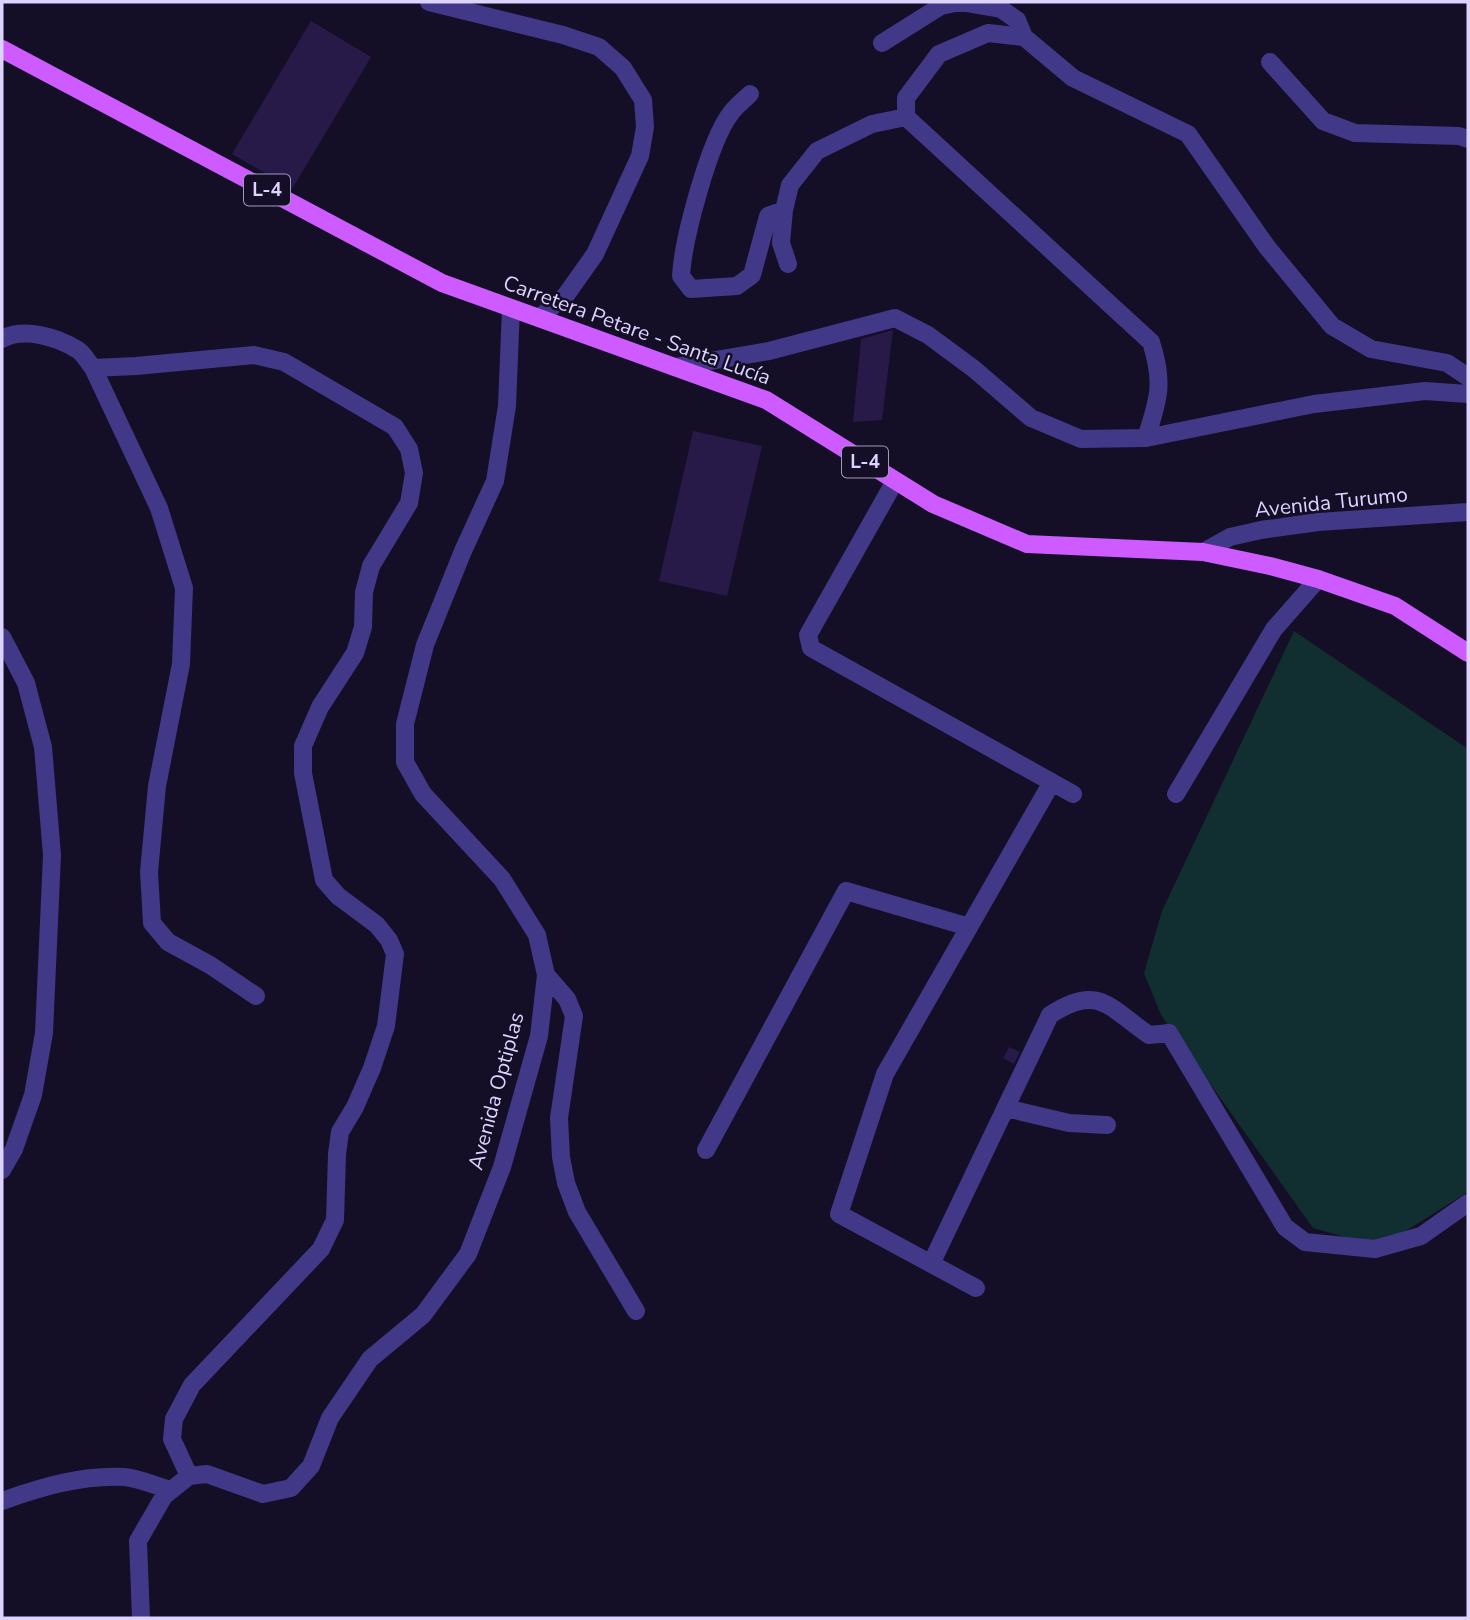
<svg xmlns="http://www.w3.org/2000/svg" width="1470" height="1620" viewBox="0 0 1470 1620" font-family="'Nunito Sans',sans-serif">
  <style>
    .green { fill: #112f31 }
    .building { fill: #271a48 }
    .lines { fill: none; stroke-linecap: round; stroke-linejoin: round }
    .minor { stroke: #413887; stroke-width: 18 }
    .tertiary { stroke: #413887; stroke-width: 18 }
    .primary { stroke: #cd5bff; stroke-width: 18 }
    .labels { text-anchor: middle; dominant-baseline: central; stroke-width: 5; stroke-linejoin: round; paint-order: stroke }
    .shield { fill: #140e26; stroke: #a099be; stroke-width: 2 }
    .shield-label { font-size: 19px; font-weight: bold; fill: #dcd4ff }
    .street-label { font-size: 21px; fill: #dcd4ff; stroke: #140e26 }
  </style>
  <rect width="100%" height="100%" fill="#140e26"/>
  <!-- green -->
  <path class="green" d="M1294,631l174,118v443l-88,55 -67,-19 -152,-213 -17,-42 18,-62z"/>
  <!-- building -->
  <path class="building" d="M311,21l60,36 -79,132 -60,-35z
    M893,330l-11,90 -29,2 8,-83z
    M693,431l69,15 -35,150 -68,-15z
    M1009,1047l11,5 -6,12 -11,-6z"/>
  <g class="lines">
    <!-- minor -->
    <path class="minor" d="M429,2l134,33 36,12 24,21 20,32 2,27 -5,29 -45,98 -29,41 -27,23
      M882,43l59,-37 19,-4 41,7 16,11 7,17
      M1270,62l53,59 32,12 104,3 9,3
      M750,94c-6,6 -14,12 -19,19 -22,28 -48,127 -50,163l10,13 46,-3 15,-11 16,-59 16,-6
      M788,264l-7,-21 3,-33 6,-25 27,-34 55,-27 34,-7
      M2,339c22,-12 55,-2 76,11 6,4 10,12 15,18l66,140 25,80 -3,76 -24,122 -8,86 3,51 16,19 42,23 46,31
      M674,367l95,-16 126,-33 33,17 46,34 57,49 50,21 65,-1c13,-39 18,-56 5,-96l-245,-225v-19l33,-44 49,-21 36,4 49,41 115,56 79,113 65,79 39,23 76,14 21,14
      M93,368l43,-2 118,-11 30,7 111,65 14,22 5,24 -5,30 -38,63 -7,26 -1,35 -8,26 -35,54 -17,39v27l21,107 14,16 39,29 12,15 6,14 -9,72 -14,42 -17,39 -15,25 -3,22 -2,66 -14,29 -129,136 -18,34 -2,20 17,37
      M1146,438l168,-34 111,-13 43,3
      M895,481l-87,154 3,13 262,146
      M2,637l24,46 17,64 9,108 -8,178 -11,62 -19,54 -12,21
      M1176,794l98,-165 44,-50
      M546,975l21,24 7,17 -15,102 2,39 5,26 11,29 59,99
      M1006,1108l63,15 38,2
      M706,1150l140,-259 123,36
      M931,1264l119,-249c49,-32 59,-7 99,20l20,-2 116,194 20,15 70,7 46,-13 47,-33
      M976,1288l-137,-74 46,-140 167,-292
      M2,1501c39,-14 79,-26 122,-24 15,1 32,9 47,13
      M141,1618l-3,-77 26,-45 25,-20 18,-2 56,20 28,-6 20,-22 19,-48 40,-59 53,-44 45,-61 34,-87 37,-131 7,-61 -9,-40 -35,-56 -79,-85 -18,-32v-38l20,-79 38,-94 32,-70 12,-75 4,-98"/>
    <!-- tertiary -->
    <path class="tertiary" d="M1203,552l27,-15 31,-7 57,-8 150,-10"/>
    <!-- primary -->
    <path class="primary" d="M2,49l440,234 324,117 167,104 94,40 176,8 67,14 48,13 77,27 73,47"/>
  </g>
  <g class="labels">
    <!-- shield labels -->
    <g class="shield">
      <rect x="244" y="174.5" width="46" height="31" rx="5"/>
      <rect x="842" y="446.5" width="46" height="31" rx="5"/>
    </g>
    <g class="shield-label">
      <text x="267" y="190">L-4</text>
      <text x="865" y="462">L-4</text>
    </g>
    <!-- street labels -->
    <g class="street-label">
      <text transform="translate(637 330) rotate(20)">Carretera Petare - Santa Lucía</text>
      <text transform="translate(1331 502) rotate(-6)">Avenida Turumo</text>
      <text transform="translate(496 1091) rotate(-75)">Avenida Optiplas</text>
    </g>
  </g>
  <!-- border -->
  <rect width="1470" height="1620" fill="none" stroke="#dcd4ff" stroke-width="7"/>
</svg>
